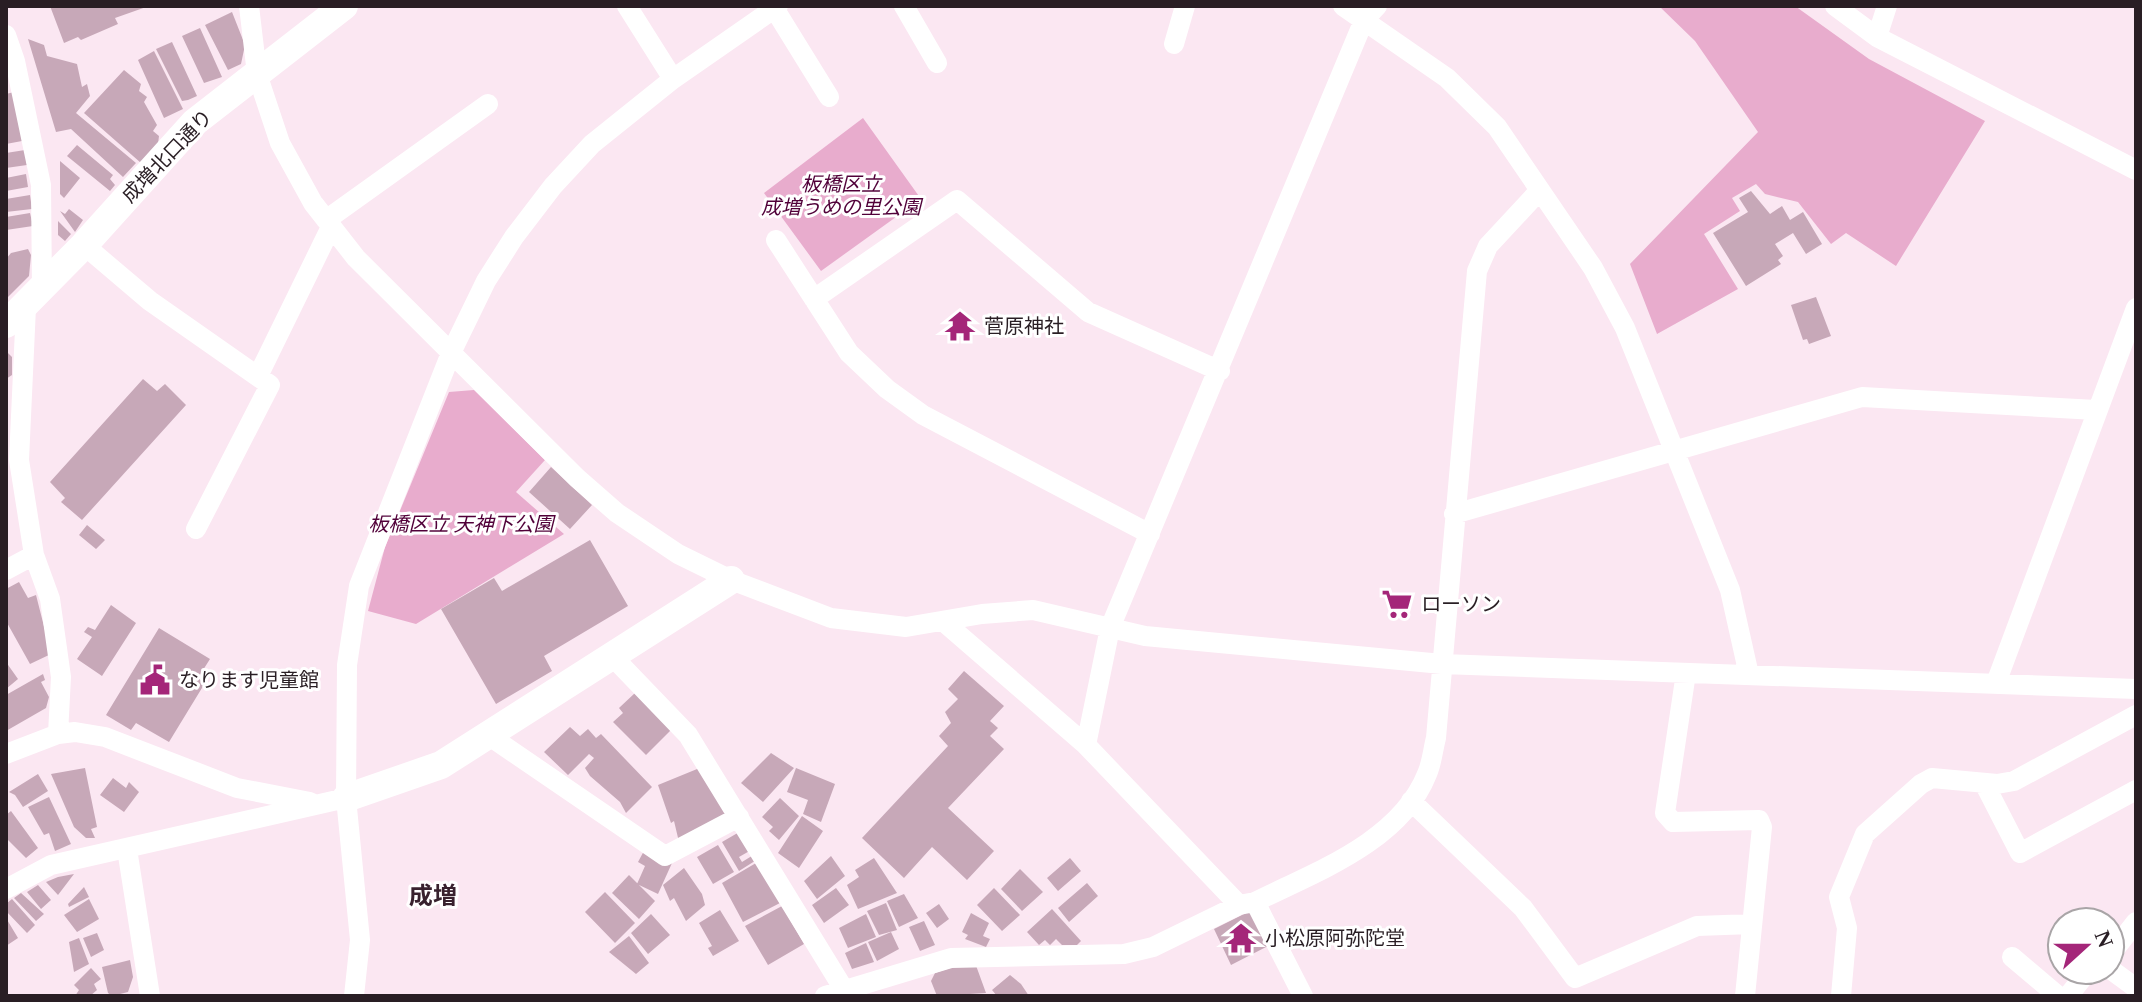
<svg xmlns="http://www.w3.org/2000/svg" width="2142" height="1002" viewBox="0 0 2142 1002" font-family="'Times New Roman','Noto Sans JP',serif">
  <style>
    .green { fill: #e8accd }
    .building { fill: #c7a8b8 }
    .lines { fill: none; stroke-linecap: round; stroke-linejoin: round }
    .street { stroke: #fff; stroke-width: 20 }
    .secondary { stroke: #fff; stroke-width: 28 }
    .labels { text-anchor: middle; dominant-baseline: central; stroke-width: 6; stroke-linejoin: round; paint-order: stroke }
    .street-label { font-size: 20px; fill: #291e24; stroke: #fff }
    .park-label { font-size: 20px; font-style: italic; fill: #510039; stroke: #fff }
    .poi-label { font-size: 20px; fill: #291e24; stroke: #fff; text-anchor: start }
    .quarter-label { font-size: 24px; font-weight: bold; fill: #38212e; stroke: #fff }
  </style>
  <rect width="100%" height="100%" fill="#fbe7f2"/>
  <!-- green -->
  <path class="green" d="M1659,6h136l74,53 116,62 -89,145 -50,-33 -15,11 -33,-42 -33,-8 -9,-10 -24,14 8,13 -36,23 34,55 -81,45 -27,-70 128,-132 -63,-91z
    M863,118l58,81 -100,72 -57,-78z
    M474,390l71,70 -29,32 48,42 -148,90 -48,-13 17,-64 64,-155z"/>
  <!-- building -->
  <path class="building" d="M50,6h99l-34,12 3,6 -37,16 -3,-3 -14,6z
    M232,12l13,33 -4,19 -13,6 -23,-45z
    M200,28l22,49 -18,6 -22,-47z
    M28,39l16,6 3,11 30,8 5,23 5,-3 3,12 -14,17 60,50 -13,14 -52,-48 -15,3z
    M172,42l25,54 -9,4 -6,1 -26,-52z
    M154,51l29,58 -19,9 -26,-58z
    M124,70l17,14 -2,7 8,6 -3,5 13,23 -4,6 6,5 -1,8 -17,19 -57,-50z
    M18,91l4,50 -16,3v-50z
    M77,145l36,30 -3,4 5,6 -5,6 -43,-35z
    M25,150l2,15 -21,3v-15z
    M60,161l20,17 -16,20 -4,-4z
    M26,174l2,13 -22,4v-13z
    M1751,191l19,23 12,-8 8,14 13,-8 19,32 -16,10 -13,-21 -18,11 8,12 -5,4 3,4 -35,22 -33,-53 35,-21 -9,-14z
    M30,195l2,14 -26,3v-13z
    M69,209l14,11 -8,12 -15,-21 5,3z
    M30,213l3,13 -27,4v-13z
    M58,221l13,13 -6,7 -7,-6z
    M28,249l3,6 -2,21 -23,23v-40l5,-6z
    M1816,297l15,39 -22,8 -2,-5 -4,1 -12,-35z
    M6,351l6,6v18l-6,4z
    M143,379l14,12 8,-7 21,21 -104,115 -21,-18 4,-4 -15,-16z
    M551,467l41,38 -22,24 -41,-37z
    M87,525l18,15 -9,9 -17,-14z
    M590,540l38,66 -84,50 8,15 -56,33 -55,-95 53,-31 8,13z
    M19,582l9,16 8,-3 15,59 -21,10 -24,-43v-32z
    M111,605l25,18 -34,53 -25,-17 15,-22 -8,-5 4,-5 7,3z
    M159,628l51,31 -12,19 7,5 -36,59 -33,-19 -5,7 -25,-15z
    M6,662l12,17 -12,10z
    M964,671l40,35 -14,15 8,7 -8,8 14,13 -56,59 46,43 -27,29 -35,-33 -28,31 -42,-40 86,-92 -9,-10 12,-13 -6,-11 13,-13 -10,-10z
    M43,674l2,6 -4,2 8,15 -3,11 -40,23v-36z
    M636,692l37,36 -27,27 -33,-33 10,-9 -4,-5z
    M570,727l10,9 8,-7 8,9 5,-4 51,53 -26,26 -6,-11 -30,-26 -5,-8 9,-10 -5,-4 -21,21 -24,-23z
    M771,753l23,15 -31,34 -22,-19z
    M702,767l27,51 -50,24 -5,-21 -3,2 -13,-38z
    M85,768l12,59 -6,2 4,9h-9l-12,-11 -23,-53z
    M796,768l39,16 -14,38 -18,-8 5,-14 -21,-8z
    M38,774l10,17 -25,16 -8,-12 -6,-3z
    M113,778l13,10 3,-6 10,10 -15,20 -24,-17z
    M49,797l22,47 -16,7 -6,-18 -5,2 -16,-28z
    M780,798l19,18 -20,24 -10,-9 4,-4 -11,-10z
    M11,811l27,37 -12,10 -20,-20v-23z
    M802,816l21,15 -24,37 -21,-15z
    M741,831l12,18 -14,8 3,5 13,-8 3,5 -19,12 -17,-29z
    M718,845l16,27 -21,12 -16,-27z
    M645,849l27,14 -14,31 -21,-10 8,-18 -7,-4z
    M831,856l14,20 -28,23 -13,-18z
    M874,858l23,35 -39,16 -11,-24 12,-8 -4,-7z
    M1070,858l11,13 -23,20 -11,-13z
    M756,863l24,40 -37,19 -21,-39z
    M684,868l18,26 3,11 -19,16 -12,-23 -4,3 -7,-16z
    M1020,869l23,23 -21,19 -21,-22z
    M74,874l-16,21 -12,-13 12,-5z
    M629,875l26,26 -16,18 -27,-26z
    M1087,883l11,13 -29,26 -11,-14z
    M38,885l13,15 -10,9 -14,-17z
    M84,887l5,10 -20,10 -1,-3z
    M836,888l13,17 -25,18 -12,-18z
    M994,888l26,27 -18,16 -25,-26z
    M605,892l30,31 -20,20 -30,-31z
    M21,893l23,21 -8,7 -22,-23z
    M904,894l14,24 -19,9 -12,-26z
    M12,899l23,26 -8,8 -21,-22v-7z
    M89,899l10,20 -22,13 -13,-17z
    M886,903l11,27 -18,5 -12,-24z
    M939,904l10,15 -12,9 -11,-15z
    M782,906l22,38 -36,21 -23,-39z
    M1052,909l29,32 -4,4h-15l-6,-6 -6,6 -5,-5 -6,5 -12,-13z
    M720,910l19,31 -26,15 -5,-8 4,-2 -13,-23z
    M1250,911l18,35 -37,19 -17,-36z
    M971,913l18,10 -6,13 7,3 -4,8 -21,-8 3,-4 -6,-3z
    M651,914l19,21 -22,19 -17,-21z
    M866,914l10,23 -28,11 -9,-20z
    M6,918l12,20 -12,8z
    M924,921l11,24 -15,6 -11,-24z
    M891,932l8,17 -22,12 -9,-19z
    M97,933l7,17 -13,7 -8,-19z
    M629,936l20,27 -13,11 -27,-22z
    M79,938l10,26 -15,8 -5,-30z
    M866,943l8,19 -22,7 -7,-16z
    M130,960l3,17 -5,15 -16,4 -4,-3 -6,-26z
    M974,960l12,33 -49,3 -6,-15 4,-8z
    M91,968l10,11 -7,5 3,6 -7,6h-15l4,-6 -5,-5z
    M1010,975l11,9 8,12h-32l-5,-6z"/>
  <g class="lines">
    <!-- street -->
    <path class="street" d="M249,6l8,68 23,69 33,60 43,55 221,220 40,35 61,41 53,26 100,38 75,9 76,-13 51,-4 112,26 297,28 694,25
      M627,6l46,73
      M904,6l33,57
      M1343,6l104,72 50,49 96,141 32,60 105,262 19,85
      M1835,6l42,31 259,133
      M774,8l55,89
      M6,35l9,26
      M1877,37l10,-31
      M1174,44l11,-38
      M6,60l9,1 26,124 1,104
      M326,220l162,-116
      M776,240l73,113 38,36 36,26 227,119
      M84,245l66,56 120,84 -74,144
      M814,299l143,-99 131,112 132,59
      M26,307l-7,153 15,95 16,44 11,78 -3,57
      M258,376l73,-149
      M1454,514l408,-117 234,13
      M6,570l28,-15
      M944,622l142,123 153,160
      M612,656l76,79 155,253
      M1686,673l-21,140 8,9 86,-2 3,7 -17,169
      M1996,683l140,-375
      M488,735l177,121 74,-39
      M1086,745l24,-117 254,-608 13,-14
      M6,754l52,-20 17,-2 30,5 132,51 73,14
      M1984,783l36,70 116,-63
      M1411,801l112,107 52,70 122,-52 55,-2
      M127,849l23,147
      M6,889l45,-24 295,-67
      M1255,902l48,94
      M2110,955l26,-33
      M2012,957l46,39
      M2110,969l26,19
      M354,996l6,-56 -14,-142 1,-133 12,-79 92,-233 35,-72 28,-44 39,-51 39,-42 81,-65 105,-73
      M825,996l126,-38 173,-4 29,-7 86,-42 16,-3c60,-30 145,-60 172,-128 5,-11 6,-25 9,-36l41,-467 11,-25 52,-56
      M1841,996l6,-68 -8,-31 26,-63 56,-50 11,-6 65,6 17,-3 122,-66
      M2068,996l21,-26"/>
    <!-- secondary -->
    <path class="secondary" d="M6,324l78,-79 111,-123 149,-116
      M346,798l95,-33 290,-185"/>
  </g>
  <!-- icons -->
  <defs>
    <g id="temple-bare" transform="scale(2.4)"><path d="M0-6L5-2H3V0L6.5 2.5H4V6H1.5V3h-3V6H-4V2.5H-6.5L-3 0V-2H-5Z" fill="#a42679" stroke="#fff" stroke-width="2.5" paint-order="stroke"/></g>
    <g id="supermarket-bare" transform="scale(2.4)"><path d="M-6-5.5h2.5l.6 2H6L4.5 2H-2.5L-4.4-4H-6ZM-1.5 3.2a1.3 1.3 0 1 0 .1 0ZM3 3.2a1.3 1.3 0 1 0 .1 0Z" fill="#a42679" stroke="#fff" stroke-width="2.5" paint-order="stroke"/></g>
    <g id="civic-bare" transform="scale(2.4)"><path d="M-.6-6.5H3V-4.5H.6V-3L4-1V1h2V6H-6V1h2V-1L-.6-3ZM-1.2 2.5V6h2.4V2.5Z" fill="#a42679" stroke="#fff" stroke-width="2.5" paint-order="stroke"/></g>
  </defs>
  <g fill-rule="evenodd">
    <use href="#temple-bare" x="960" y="326"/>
    <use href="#supermarket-bare" x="1397" y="604"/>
    <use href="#civic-bare" x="155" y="680"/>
    <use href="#temple-bare" x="1241" y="938"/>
  </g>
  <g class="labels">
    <!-- street labels -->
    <g class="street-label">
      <text transform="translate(167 156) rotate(-46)">成増北口通り</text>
    </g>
    <!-- park labels -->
    <g class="park-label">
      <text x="841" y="184">板橋区立<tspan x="841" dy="23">成増うめの里公園</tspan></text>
      <text x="461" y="524">板橋区立 天神下公園</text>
    </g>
    <!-- poi labels -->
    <g class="poi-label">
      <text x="984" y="326">菅原神社</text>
      <text x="1421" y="604">ローソン</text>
      <text x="179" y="680">なります児童館</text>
      <text x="1265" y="938">小松原阿弥陀堂</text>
    </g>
    <!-- quarter labels -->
    <g class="quarter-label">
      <text x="433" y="896">成増</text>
    </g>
  </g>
  <!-- border -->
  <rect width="2142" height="1002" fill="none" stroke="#291e24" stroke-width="16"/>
  <!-- north arrow -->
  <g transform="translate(2086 946) rotate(69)"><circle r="38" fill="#ffffff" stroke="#a9a5a7" stroke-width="2"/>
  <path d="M0-6L14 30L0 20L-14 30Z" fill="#a42679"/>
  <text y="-12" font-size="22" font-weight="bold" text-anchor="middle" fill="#291e24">N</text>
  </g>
</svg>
